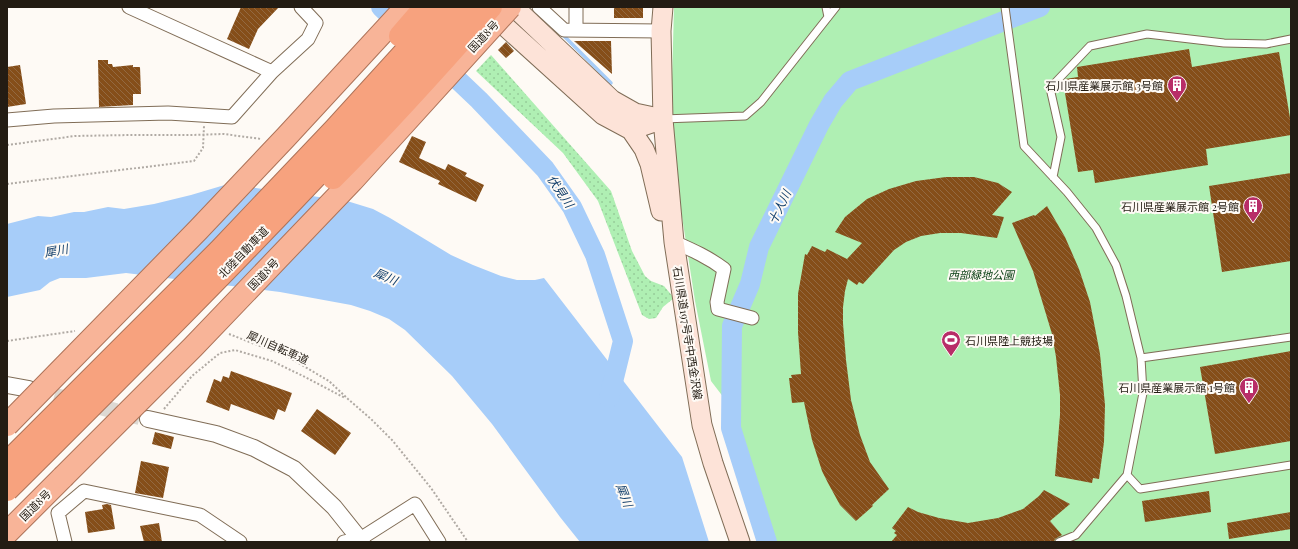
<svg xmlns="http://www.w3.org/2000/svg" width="1298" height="549" viewBox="0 0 1298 549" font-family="'Playfair Display','Noto Sans JP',serif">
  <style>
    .grass { fill: url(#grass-dots) }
    .park { fill: #afefb3 }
    .water { fill: #a7cdf9 }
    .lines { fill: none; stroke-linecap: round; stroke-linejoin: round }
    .stream { stroke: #a7cdf9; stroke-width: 3.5 }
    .river { stroke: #a7cdf9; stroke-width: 20 }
    .building { fill: url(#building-back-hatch) }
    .tertiary-tunnel { stroke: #ddd9d3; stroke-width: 16; stroke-dasharray: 16 8; stroke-linecap: butt }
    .service-casing { stroke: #806d57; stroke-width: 9 }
    .minor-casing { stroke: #806d57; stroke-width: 15 }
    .tertiary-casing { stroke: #806d57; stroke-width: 18 }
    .secondary-casing { stroke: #806d57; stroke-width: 21 }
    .trunk-casing { stroke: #ad7359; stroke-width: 24 }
    .path { stroke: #b0aaa4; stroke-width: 2; stroke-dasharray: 2 2; stroke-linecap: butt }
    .service { stroke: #fff; stroke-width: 7 }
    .minor { stroke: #fff; stroke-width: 13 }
    .tertiary { stroke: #fff; stroke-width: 16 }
    .secondary { stroke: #fde3d8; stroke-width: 19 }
    .trunk { stroke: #f8b498; stroke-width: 22 }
    .trunk-bridge-casing { stroke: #ad7359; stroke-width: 24; stroke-linecap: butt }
    .motorway-bridge-casing { stroke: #ad7359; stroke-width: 24; stroke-linecap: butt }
    .trunk-bridge { stroke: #f8b498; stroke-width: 22 }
    .motorway-bridge { stroke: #f7a27e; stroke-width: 22 }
    .labels { text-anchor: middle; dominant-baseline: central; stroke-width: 4; stroke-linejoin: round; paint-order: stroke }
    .street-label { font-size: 11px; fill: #231c13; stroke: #fefaf5 }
    .poi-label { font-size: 11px; fill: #231c13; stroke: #fefaf5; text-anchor: end }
    .park-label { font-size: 11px; font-style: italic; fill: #0c4317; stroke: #fefaf5 }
    .water-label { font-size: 12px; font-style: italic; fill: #113e6b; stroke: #fefaf5 }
  </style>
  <defs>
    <pattern id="grass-dots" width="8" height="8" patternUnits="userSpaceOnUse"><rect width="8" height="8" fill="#afefb3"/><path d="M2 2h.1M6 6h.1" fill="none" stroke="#96cc99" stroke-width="1.8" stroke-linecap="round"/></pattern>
    <pattern id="building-back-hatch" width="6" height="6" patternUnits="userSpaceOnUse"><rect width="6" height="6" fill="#854e19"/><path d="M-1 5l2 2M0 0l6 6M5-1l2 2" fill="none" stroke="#936941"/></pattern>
  </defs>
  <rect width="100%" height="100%" fill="#fefaf5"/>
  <!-- grass -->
  <path class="grass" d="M491,55l120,136 21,60 13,25 6,5 13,5 10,12 -11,9 -7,11 -7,1 -7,-4 -44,-114 -35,-48 -87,-82z"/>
  <!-- park -->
  <path class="park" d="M674,7h617v535h-520l-25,-86 -9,-41 -26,-34 -16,-80 -22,-143 -1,-77z"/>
  <!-- water -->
  <path class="water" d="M228,184l119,17 26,8 17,9 61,37 22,10 28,11 16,4h18l9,-2 138,179 27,85h-129l-20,-25 -68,-93 -40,-48 -47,-46 -16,-11 -19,-8 -19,-6 -71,-13 -154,-19 -40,5h-26l-10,4 -10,8 -33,7v-73l31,-8 13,1 23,-5h10l24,-5 16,2 30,-5 37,-9z"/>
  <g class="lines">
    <!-- stream -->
    <path class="stream" d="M562,34l49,49"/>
    <!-- river -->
    <path class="river" d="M381,7l24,23
      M439,62l40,38 66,69 27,38 23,48 28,86 -14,57
      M767,542l-36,-114 1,-102 18,-42 9,-37 60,-122 14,-24 17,-20 190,-74"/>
  </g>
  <!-- building -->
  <path class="building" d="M241,7h38l-21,22 -9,20 -22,-10z
    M614,7h29v11h-29z
    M574,41h37l1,33z
    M506,42l8,9 -8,7 -8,-8z
    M1189,49l3,18 87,-15 12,72v11l-85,14 2,16 -113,18 -2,-13 -15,2 -15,-91 2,-2 13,-2 -1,-10z
    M98,60h10v4h4l1,3 20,-2v2h7l1,27h-8v11l-34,2z
    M20,65l6,39 -19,3v-40z
    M412,136l14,6 -7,16 26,12 3,-6 19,9 -2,3 19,9 -8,17 -38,-18 2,-3 -41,-19z
    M1291,173v88l-69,11 -13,-86z
    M946,177h28l24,6 14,9 -20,23 12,2 -7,21 -36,-5h-21l-19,3 -15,6 -12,8 -31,34 -4,-2 -2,3 -9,-6 -3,12 -2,16v16l3,37 5,40 9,35 10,27 19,27 -17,16 1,1 -17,15 -16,-16 -12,-22 -6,-12 -10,-31 -8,-38 -12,1 -3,-25h3l-1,-3 10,-1 -3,-42v-38l7,-40 2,1 5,-9 13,6 2,-3 20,10 15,-16 -27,-11 10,-15 22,-18 22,-10 27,-8z
    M1047,206l18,31 14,32 11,33 10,52 5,51 -1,37 -5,37 -6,-1 -1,5 -37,-7 5,-61v-20l-4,-38 -4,-23 -19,-63 -21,-48 22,-8 1,1z
    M1291,351v90l-76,13 -15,-87z
    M231,371l61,22 -7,19 -7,-3 -4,11 -43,-16 -2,7 -23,-9 8,-23 7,3 2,-6 6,2z
    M317,409l34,24 -16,22 -34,-24z
    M155,432l19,5 -3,12 -19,-5z
    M141,461l28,6 -6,31 -28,-5z
    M1044,490l26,14 -20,17 12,14 -7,4 -1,3h-163l6,-7 -3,-2 2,-2 -4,-3 16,-21 10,5 21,6 29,5 30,-5 25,-9 16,-13z
    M1209,491l2,21 -66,10 -3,-21z
    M107,504l4,1 4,24 -27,4 -3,-21 18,-3 -1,-4z
    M1291,512v17l-62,10 -2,-16z
    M159,523l3,19h-18l-4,-16z"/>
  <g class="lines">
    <!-- tertiary-tunnel -->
    <path class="tertiary-tunnel" d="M31,390l117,29"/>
    <!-- service casing -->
    <g class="service-casing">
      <path id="service" d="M826,7l2,10
        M1005,7l19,139 43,46 29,36 20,37 10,31 15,62 2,35 -16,82 13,14 151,-24
        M663,119l82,-3 16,-14 75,-95
        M1053,177l8,-40 -11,-49 40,-42 57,-12 77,9 42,1 25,-5
        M1141,358l150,-21
        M1059,542l17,-7 51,-60"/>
    </g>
    <!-- minor casing -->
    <g class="minor-casing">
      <path id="minor" d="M129,7l143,65
        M539,7l25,23 97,1
        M576,30v-23
        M7,120l47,-4 114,-3 64,4 40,-45 36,-33 8,-16 -15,-16
        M674,242c18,8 34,15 50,27l-7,33 1,7 34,9
        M65,542l-7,-29 26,-22 116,24 40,27
        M344,542l16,-3 55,-35 24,38"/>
    </g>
    <!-- tertiary casing -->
    <g class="tertiary-casing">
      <path id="tertiary" d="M7,385l22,4
        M148,419l68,15 38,14 40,21 40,38 28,35"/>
    </g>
    <!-- secondary casing -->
    <g class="secondary-casing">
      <path id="secondary" d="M514,7l98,93 23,13 28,6
        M663,7l-2,24 2,88 11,123 28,183 11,38 27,79
        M487,10l116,105 28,15 32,-11
        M631,130l13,19 6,15 11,47"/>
    </g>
    <!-- trunk casing -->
    <g class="trunk-casing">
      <path id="trunk" d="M7,533l56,-56"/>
    </g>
    <!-- path -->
    <path class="path" d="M7,145l68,-9 55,-1h62l32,-1 37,5
      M7,184l187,-23 9,-13 1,-22
      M229,334l59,23 41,24 19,18 23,20 21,21 39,48 37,54
      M7,341l68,-10
      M164,409l28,-33 28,-23 15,-3 37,11 33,16 40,21"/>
    <!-- service -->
    <use href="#service" class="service"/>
    <!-- minor -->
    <use href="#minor" class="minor"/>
    <!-- tertiary -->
    <use href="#tertiary" class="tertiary"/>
    <!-- secondary -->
    <use href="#secondary" class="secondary"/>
    <!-- trunk -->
    <use href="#trunk" class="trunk"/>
    <!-- trunk-bridge casing -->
    <g class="trunk-bridge-casing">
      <path id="trunk-bridge" d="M7,425l191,-195 88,-93 120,-130
        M63,477l130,-130 159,-166 158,-174"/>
    </g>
    <!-- motorway-bridge casing -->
    <g class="motorway-bridge-casing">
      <path id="motorway-bridge" d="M400,36l25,-29
        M333,178c55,-55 107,-113 158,-171
        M7,463l212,-212 116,-122 111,-122
        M7,490c158,-157 316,-315 463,-483"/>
    </g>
    <!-- trunk-bridge -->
    <use href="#trunk-bridge" class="trunk-bridge"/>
    <!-- motorway-bridge -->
    <use href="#motorway-bridge" class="motorway-bridge"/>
  </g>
  <!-- icons -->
  <defs>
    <g id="building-pin" transform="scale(1)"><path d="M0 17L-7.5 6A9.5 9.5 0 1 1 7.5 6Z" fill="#b82d68" stroke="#fefaf5"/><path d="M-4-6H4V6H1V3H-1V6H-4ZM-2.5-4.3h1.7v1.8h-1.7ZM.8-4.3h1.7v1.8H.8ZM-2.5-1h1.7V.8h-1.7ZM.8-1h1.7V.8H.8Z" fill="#fff"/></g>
    <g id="stadium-pin" transform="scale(1)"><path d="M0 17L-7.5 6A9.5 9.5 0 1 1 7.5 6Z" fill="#b82d68" stroke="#fefaf5"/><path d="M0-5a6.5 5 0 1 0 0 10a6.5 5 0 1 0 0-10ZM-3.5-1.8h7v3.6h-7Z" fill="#fff"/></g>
  </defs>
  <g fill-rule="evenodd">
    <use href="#building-pin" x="1177" y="85"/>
    <use href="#building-pin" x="1253" y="206"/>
    <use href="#stadium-pin" x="951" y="340"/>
    <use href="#building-pin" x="1249" y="387"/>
  </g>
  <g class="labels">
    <!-- street labels -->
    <g class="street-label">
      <text transform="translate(483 36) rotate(-47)">国道8号</text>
      <text transform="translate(243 252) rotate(-46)">北陸自動車道</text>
      <text transform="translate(263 274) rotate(-46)">国道8号</text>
      <text transform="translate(688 333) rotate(81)">石川県道197号寺中西金沢線</text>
      <text transform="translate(278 347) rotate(24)">犀川自転車道</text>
      <text transform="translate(35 505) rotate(-45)">国道8号</text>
    </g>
    <!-- poi labels -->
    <g class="poi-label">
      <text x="1163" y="85">石川県産業展示館 3号館</text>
      <text x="1239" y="206">石川県産業展示館 2号館</text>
      <text x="965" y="340" text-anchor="start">石川県陸上競技場</text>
      <text x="1235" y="387">石川県産業展示館 1号館</text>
    </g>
    <!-- park labels -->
    <g class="park-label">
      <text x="981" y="274">西部緑地公園</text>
    </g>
    <!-- water labels -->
    <g class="water-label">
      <text transform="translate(561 191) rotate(56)">伏見川</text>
      <text transform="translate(779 207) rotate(-64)">十人川</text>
      <text transform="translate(56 250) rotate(-10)">犀川</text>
      <text transform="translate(386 276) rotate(23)">犀川</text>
      <text transform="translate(625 495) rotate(69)">犀川</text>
    </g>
  </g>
  <!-- border -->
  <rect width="1298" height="549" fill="none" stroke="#231c13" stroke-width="16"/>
</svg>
